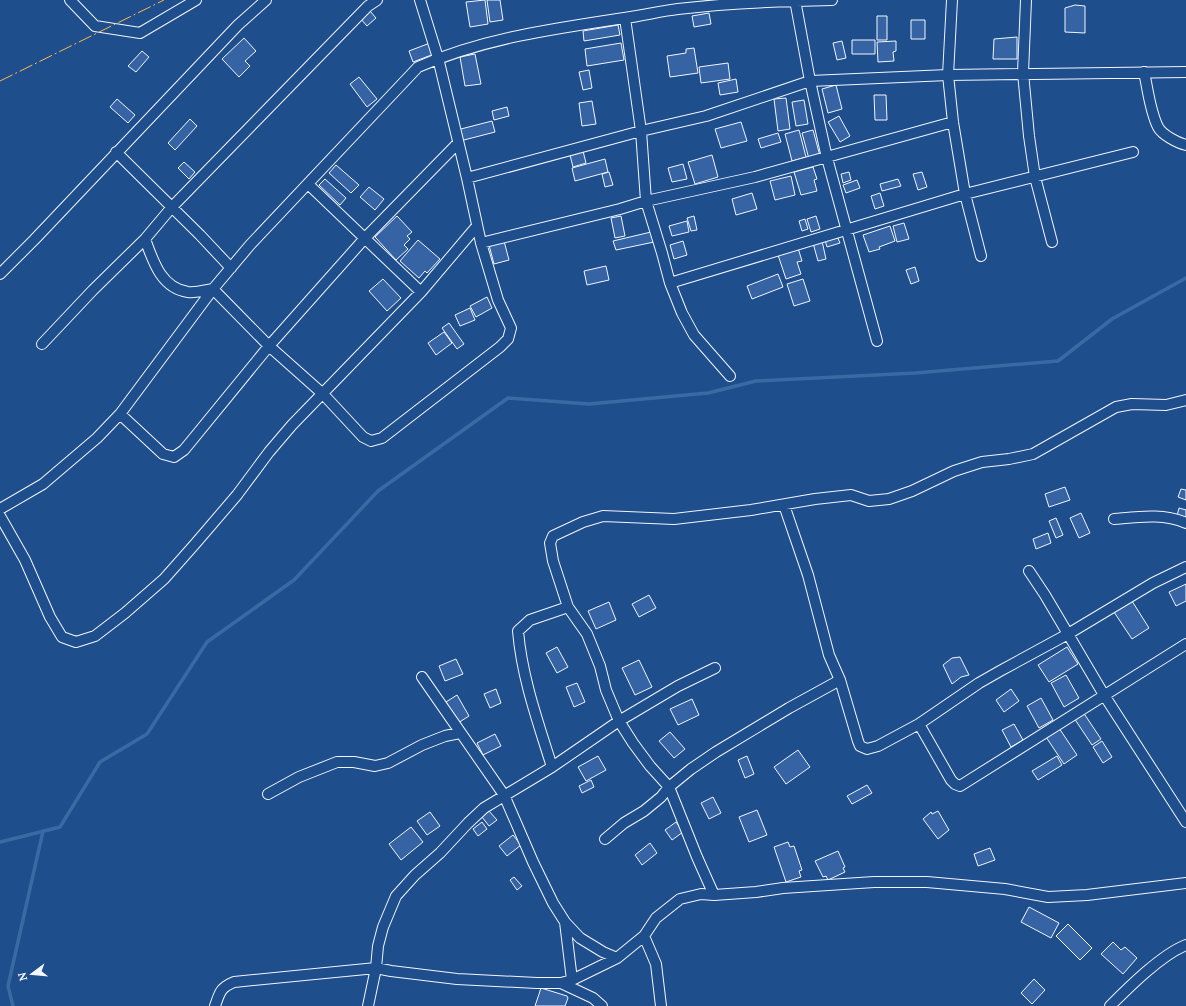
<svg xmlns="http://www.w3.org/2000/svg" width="1186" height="1006" viewBox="0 0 1186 1006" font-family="Lora,serif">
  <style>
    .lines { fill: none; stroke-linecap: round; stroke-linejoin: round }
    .stream { stroke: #3b69a3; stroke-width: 3.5 }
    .building { fill: #3563a3; stroke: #f2f6ff }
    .street-casing { stroke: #f2f6ff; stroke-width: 12 }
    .street { stroke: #1f4e8c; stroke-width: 10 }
    .power { stroke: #ffb74d; stroke-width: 1; stroke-dasharray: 14 3 2 3; stroke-linecap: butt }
  </style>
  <rect width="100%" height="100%" fill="#1f4e8c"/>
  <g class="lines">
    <!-- stream -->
    <path class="stream" d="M0,842l60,-15 40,-65 47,-28 60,-92 87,-62 84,-89 130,-93 81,6 119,-11 48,-12 159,-8 143,-12 54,-42 74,-41
      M13,1006l-5,-20 35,-155"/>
  </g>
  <!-- building -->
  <path class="building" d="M485,0l3,24 -18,3 -4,-25z
    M487,0h13l3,20 -13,2z
    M1075,5l10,1v27l-20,-1v-24z
    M370,11l6,7 -9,8 -7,-8z
    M709,13l2,11 -17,3 -2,-11z
    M877,16h10v24h-10z
    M911,20h14v19h-14z
    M618,25l2,10 -36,6 -1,-10z
    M1017,37v22h-24l1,-20z
    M244,38l12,13 -11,10 5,5 -11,11 -17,-18z
    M852,40h23v14h-23z
    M842,41l4,17 -9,2 -4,-17z
    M896,41v10l-3,1 1,9 -16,1 -1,-20z
    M430,43l4,11 -21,8 -4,-11z
    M621,43l3,17 -37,6 -2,-17z
    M694,48l4,25 -28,4 -3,-21 19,-3v-4z
    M142,51l7,6 -13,15 -8,-6z
    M475,54l6,30 -16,2 -5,-29z
    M728,63l2,16 -29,4 -2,-16z
    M589,70l3,18 -9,2 -4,-18z
    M359,77l18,22 -10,8 -17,-23z
    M736,79l2,13 -18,3 -2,-12z
    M836,85l6,24 -14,4 -6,-24z
    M874,95h12l1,25h-12z
    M786,98l4,31 -12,2 -4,-32z
    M117,99l18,16 -7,8 -18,-16z
    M804,100l4,24 -12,2 -4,-24z
    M592,101l4,23 -14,2 -3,-23z
    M507,107l2,9 -15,4 -2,-9z
    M839,116l11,20 -10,6 -12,-20z
    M190,119l7,7 -22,24 -7,-7z
    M492,121l3,11 -35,9 -3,-11z
    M741,122l6,19 -26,7 -6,-19z
    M799,130l7,27 -14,4 -7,-27z
    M813,130l7,26 -11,3 -7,-26z
    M778,133l3,9 -20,6 -3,-9z
    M582,147l4,16 -13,4 -4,-16z
    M712,155l6,22 -23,7 -7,-22z
    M605,159l3,13 -33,9 -3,-13z
    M184,162l11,10 -6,7 -11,-11z
    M683,164l4,15 -15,3 -4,-14z
    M336,165l23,20 -8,8 -22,-20z
    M813,167l4,12 -3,1 3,11 -16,4 -7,-23z
    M609,172l4,13 -8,2 -3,-13z
    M849,172l2,8 -8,3 -2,-9z
    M922,172l5,15 -9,3 -5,-16z
    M791,176l4,19 -20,5 -5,-19z
    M325,179l21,19 -6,7 -21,-20z
    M898,179l3,7 -19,5 -2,-7z
    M857,180l3,8 -14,5 -3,-8z
    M369,187l15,12 -9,11 -15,-13z
    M752,193l5,16 -21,6 -4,-16z
    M880,193l4,13 -9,3 -4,-13z
    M397,216l15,16 -5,4 3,3 -6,6 4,4 -12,11 -21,-23z
    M621,216l4,20 -10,2 -4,-20z
    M694,216l3,14 -6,1 -4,-13z
    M816,216l4,13 -9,3 -4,-13z
    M805,219l3,10 -6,2 -3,-10z
    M687,221l2,11 -17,4 -3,-10z
    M904,223l5,16 -12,3 -4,-16z
    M890,226l5,15 -16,6 1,2 -11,3 -6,-17z
    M651,232l3,10 -38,8 -3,-9z
    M837,236l3,7 -13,4 -2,-7z
    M418,240l22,19 -13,14 -2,-2 -6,7 -19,-17z
    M504,241l5,19 -15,4 -5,-19z
    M683,241l4,14 -13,4 -4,-14z
    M822,241l4,18 -8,2 -5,-18z
    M798,248l4,13 -5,1 4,12 -15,5 -8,-24z
    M606,266l3,14 -22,5 -3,-14z
    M915,267l4,14 -8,3 -5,-14z
    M778,274l5,13 -31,12 -5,-13z
    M383,279l18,19 -14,13 -18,-20z
    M803,279l7,22 -16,5 -7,-22z
    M487,297l5,11 -16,9 -6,-11z
    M470,308l5,12 -15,6 -5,-11z
    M449,323l15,21 -7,5 -15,-21z
    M444,332l8,11 -16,12 -8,-12z
    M1065,487l5,13 -21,7 -4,-13z
    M1181,489l5,1v10l-8,-3z
    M1179,508l7,2v9l-9,-3z
    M1081,513l9,20 -11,5 -9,-20z
    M1056,518l7,17 -7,3 -7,-17z
    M1048,533l3,10 -15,6 -3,-10z
    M1186,584v17l-10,5 -7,-14z
    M649,595l7,13 -17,9 -7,-13z
    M1132,601l17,27 -17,11 -18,-27z
    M609,602l7,18 -20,9 -8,-18z
    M557,647l11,20 -11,6 -11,-20z
    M1067,647l11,17 -29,18 -11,-17z
    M960,657l9,18 -8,2 -9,7 -9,-19 9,-7z
    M456,659l7,15 -18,7 -6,-15z
    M639,660l13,27 -17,8 -13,-27z
    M1066,675l13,23 -15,9 -13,-24z
    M577,683l8,19 -11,5 -8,-20z
    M496,689l5,14 -11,5 -6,-14z
    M1011,689l8,12 -15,11 -8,-12z
    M457,695l12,21 -11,7 -12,-21z
    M1041,698l12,22 -14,8 -12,-22z
    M692,699l7,16 -21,10 -8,-16z
    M1083,712l18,27 -9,6 -18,-27z
    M1014,724l9,16 -12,7 -9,-17z
    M1059,728l18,27 -13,9 -18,-27z
    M670,732l15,17 -11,9 -15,-17z
    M495,734l6,12 -18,9 -6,-12z
    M1102,741l10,16 -9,6 -10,-16z
    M798,750l12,17 -24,17 -12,-17z
    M598,756l8,14 -20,11 -8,-14z
    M747,756l7,18 -9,4 -7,-18z
    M1057,756l5,9 -24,15 -6,-9z
    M591,780l3,7 -12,6 -3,-7z
    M867,785l5,8 -20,11 -5,-8z
    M713,797l8,16 -12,6 -8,-16z
    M757,810l10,25 -18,7 -10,-25z
    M489,811l8,9 -8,6 -7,-9z
    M938,811l11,19 -11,9 -15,-20 8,-7 1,2z
    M430,812l10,14 -13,9 -10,-14z
    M482,822l5,7 -9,7 -5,-7z
    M676,822l7,10 -11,8 -7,-10z
    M411,827l12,15 -22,18 -12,-16z
    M513,835l8,10 -14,11 -8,-10z
    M788,842l2,5 4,-1 8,24 -3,1 2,6 -15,5 -12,-35z
    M650,843l7,10 -15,12 -7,-10z
    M990,848l5,12 -17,6 -4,-12z
    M838,851l7,16 -2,1 2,4 -17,8 -2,-4 -3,1 -8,-16z
    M514,877l8,9 -5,4 -7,-10z
    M1029,907l30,16 -8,15 -30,-16z
    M1068,924l24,24 -12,12 -24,-24z
    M1113,942l8,8 4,-3 12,11 -14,16 -22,-20z
    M1034,979l11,11 -13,14 -11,-11z
    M541,988l26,8 1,2 -3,8h-30z"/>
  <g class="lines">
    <!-- street casing -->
    <g class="street-casing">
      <path id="street" d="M70,0l25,26 45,7 56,-33
        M795,0l15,81 17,77 50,183
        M952,0l-4,75 5,47 12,72 16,62
        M1026,0l-3,73 6,63 6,41 17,65
        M625,18l16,113 5,70 16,52 8,30 12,30 12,22 36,41
        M1144,72c4,18 6,39 14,55 4,8 20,16 28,18
        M116,152l84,83 31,33
        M467,178l174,-47 65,-15 104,-35 138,-6 238,-3
        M308,184l113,108
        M145,239c8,22 16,49 43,53 8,1 18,-2 25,-3l56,57 54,48 40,43 8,4 11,-3 118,-91 8,-8 3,-11 -13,-28 -17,-57 -14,-65 -29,-120 -18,-58
        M481,243l139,-34 26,-8 109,-24 198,-55
        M0,274l34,-34 204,-215 28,-25
        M670,283l295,-89 168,-42
        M42,344l51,-54 52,-51 27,-32 196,-201 9,-6
        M120,414l43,40 11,3 10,-7 85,-104 96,-108 93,-95
        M784,505l24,70 21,80 11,25 18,61 2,5 7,3 11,-3 41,-22 60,-41 21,-12 68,-37 85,-51 33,-16
        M0,509l43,-25 54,-46 23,-24 93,-125 37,-44 168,-178c66,-29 135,-38 206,-49 18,-2 36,-7 54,-9 51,-6 102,-8 154,-9
        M0,516l25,44 25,57 12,20 14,5 19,-6 30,-23 39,-34 31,-35 42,-49 32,-43 23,-27 129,-133 56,-66
        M1114,519c24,-2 49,-6 72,4
        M1029,571l16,24 59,100 82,127
        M422,677l82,118 29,67 20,41 12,19 15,16 23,14 14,6
        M919,724l32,56 4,4 5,2 226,-142
        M552,767c-14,-45 -30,-89 -34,-136l12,-11 38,-13
        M268,794l31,-17 38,-15h17l21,4 13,-3 34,-18 23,-9 15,-3
        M605,839l19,-16 20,-12 17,-14 8,-10 22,-18 25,-17 73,-44 51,-28
        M714,895l-17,-38 -28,-70 -19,-21 -17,-23 -14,-22 -13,-31 -6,-24 -13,-32 -19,-27 -15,-46 -3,-18 3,-7 30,-14 20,-6 71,3 77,-9 64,-11 36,-4 18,6 20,-2 23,-8 42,-20 28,-9 27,-3 24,-5 83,-47 16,-3 34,1 20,-5
        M565,922l7,58
        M644,936l12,28 5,42
        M561,983l32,15 9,8
        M215,1006c5,-14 5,-18 19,-24l142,-14 15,3 66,8 80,4h24l11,-3 45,-22 27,-22 12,-18 24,-19 21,-5 13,1 42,-3 27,-4 91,-6h53l78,7 43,8 39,-2 99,-12
        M368,1006l8,-38 2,-22 5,-19 13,-31 19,-21 25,-22 28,-30 16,-15 68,-41 67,-46 59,-35 37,-18
        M1110,1006c19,-19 51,-51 76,-61"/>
    </g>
    <!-- street -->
    <use href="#street" class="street"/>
    <!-- power -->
    <path class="power" d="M0,81l164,-81"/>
  </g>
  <!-- north arrow -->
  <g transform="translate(32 974) rotate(254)" stroke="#1f4e8c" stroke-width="3" paint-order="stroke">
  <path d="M0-3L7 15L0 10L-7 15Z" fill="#f2f6ff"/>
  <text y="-6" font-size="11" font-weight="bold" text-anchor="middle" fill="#f2f6ff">N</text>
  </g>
</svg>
